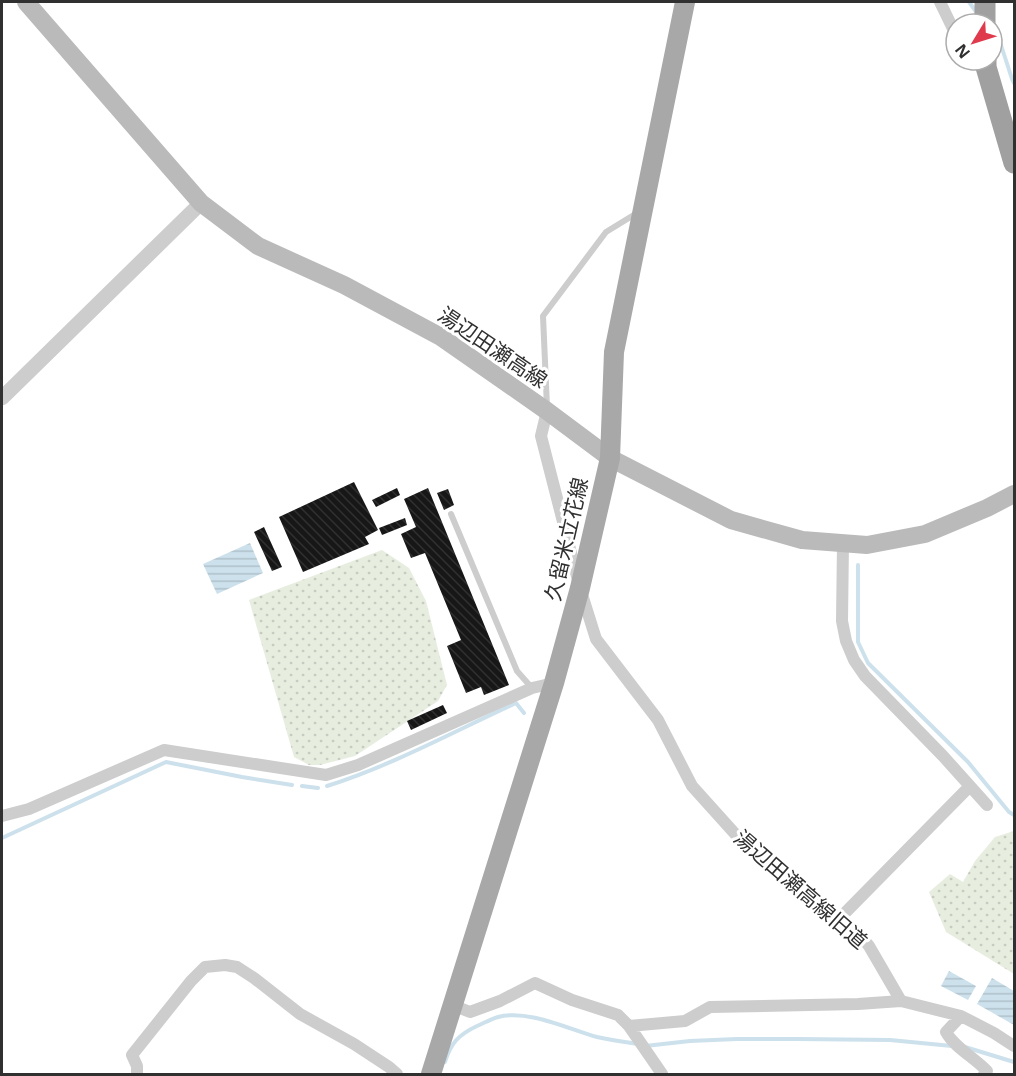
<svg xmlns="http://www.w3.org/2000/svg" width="1016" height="1076" viewBox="0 0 1016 1076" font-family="'Open Sans','Noto Sans JP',sans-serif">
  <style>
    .park { fill: url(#park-dots) }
    .water { fill: url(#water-rules) }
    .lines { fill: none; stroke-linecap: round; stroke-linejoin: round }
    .stream { stroke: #cce1ec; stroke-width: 4 }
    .building { fill: url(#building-back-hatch) }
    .service { stroke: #cdcdcd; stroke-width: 6 }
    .minor { stroke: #cdcdcd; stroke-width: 12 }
    .tertiary { stroke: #cdcdcd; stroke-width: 15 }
    .secondary { stroke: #bababa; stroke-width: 18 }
    .primary { stroke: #a8a8a8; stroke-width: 20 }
    .trunk { stroke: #a0a0a0; stroke-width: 21 }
    .labels { text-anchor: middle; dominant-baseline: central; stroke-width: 6; stroke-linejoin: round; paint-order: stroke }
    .street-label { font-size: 21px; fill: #303030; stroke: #fff }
  </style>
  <defs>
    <pattern id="park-dots" width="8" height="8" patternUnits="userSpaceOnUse" patternTransform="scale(1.5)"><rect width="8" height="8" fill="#e7eddf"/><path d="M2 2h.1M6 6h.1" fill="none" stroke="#c6ccc0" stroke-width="1.8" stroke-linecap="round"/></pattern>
    <pattern id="water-rules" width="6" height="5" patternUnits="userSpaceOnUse" patternTransform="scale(1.5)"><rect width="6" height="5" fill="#cce1ec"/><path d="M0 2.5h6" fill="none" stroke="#b0c1cb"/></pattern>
    <pattern id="building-back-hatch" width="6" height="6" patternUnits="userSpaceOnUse" patternTransform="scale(1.5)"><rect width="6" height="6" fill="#171717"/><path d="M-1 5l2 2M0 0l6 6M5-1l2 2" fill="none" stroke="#303030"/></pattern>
  </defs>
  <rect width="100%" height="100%" fill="#fff"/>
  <!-- park -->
  <path class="park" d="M382,550l27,18 17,33 21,84 -9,16 -83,55 -35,9h-11l-15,-8 -45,-157z
    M1014,831v143l-68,-42 -17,-40 21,-18 13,8 12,-21 20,-24z"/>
  <!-- water -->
  <path class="water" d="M250,543l13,30 -46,21 -14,-30z
    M949,971l27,15 -8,14 -27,-14z
    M992,978l22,13v34l-37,-21z"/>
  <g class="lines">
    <!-- stream -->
    <path class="stream" d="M969,2l8,11
      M992,31l8,11 12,37 2,4
      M858,565v77l10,21 100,99 41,50 5,3
      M302,786l16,2
      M327,786c64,-20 128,-55 189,-83l8,10
      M2,838l164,-76 76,15 50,8
      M645,1046l45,-5 47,-2h61l92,1 62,6
      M965,1047l49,15
      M445,1062c6,-19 13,-27 32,-36 7,-3 14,-7 21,-9 30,-8 70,12 99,20 13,3 27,5 41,7"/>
  </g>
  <!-- building -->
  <path class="building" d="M354,482l24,48 -13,7 4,7 -66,28 -24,-55z
    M397,488l3,7 -24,12 -4,-7z
    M428,488l81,197 -25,10 -3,-8 -15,6 -19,-47 14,-6 -36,-87 -14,5 -10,-24 15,-7 -12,-28z
    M448,489l6,16 -10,5 -7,-17z
    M405,518l2,7 -25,10 -3,-7z
    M264,527l18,40 -10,4 -18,-39z
    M443,705l4,8 -36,17 -4,-9z"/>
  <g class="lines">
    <!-- service -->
    <path class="service" d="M547,407l-4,-91 63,-84 31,-19
      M451,514l66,157 15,17"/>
    <!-- minor -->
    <path class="minor" d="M940,2l16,33
      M547,411l-6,25 39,152 16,51 62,81 34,66 45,50 54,50 70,50 8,10 32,55
      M843,543l-1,78 4,20 8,19 11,16 78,80 44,49
      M2,816l27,-7 135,-59 162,25 32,-10 174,-77 22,-5
      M838,920l132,-134
      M452,1005l18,7 30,-11 35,-18 37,17 46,15 11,11 33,48
      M961,1016l-15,16c8,15 29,26 41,39l-3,3
      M629,1026l56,-5 25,-14 148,-3 43,-3 60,15 33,17 20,13
      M137,1074v-8l-5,-11 59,-74 14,-14 20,-2 12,2 17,11 46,36 54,30 35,23 8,7"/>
    <!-- tertiary -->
    <path class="tertiary" d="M2,398l199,-195"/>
    <!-- secondary -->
    <path class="secondary" d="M26,2l175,201 57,43 86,39 97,52 106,74 63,47 121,62 71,20 65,5 58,-11 62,-26 27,-14"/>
    <!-- primary -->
    <path class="primary" d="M431,1074l123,-391 26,-95 30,-130 4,-106 71,-350"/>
    <!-- trunk -->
    <path class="trunk" d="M985,2v22
      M986,60v7l28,96"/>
  </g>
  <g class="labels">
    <!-- street labels -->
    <g class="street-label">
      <text transform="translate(493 347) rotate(34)">湯辺田瀬高線</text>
      <text transform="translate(566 539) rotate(-77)">久留米立花線</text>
      <text transform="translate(801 889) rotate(41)">湯辺田瀬高線旧道</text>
    </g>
  </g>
  <!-- border -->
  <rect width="1016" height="1076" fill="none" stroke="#303030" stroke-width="6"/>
  <!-- north arrow -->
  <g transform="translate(974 42) rotate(232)"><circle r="28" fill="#ffffff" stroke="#acacac" stroke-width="1.5"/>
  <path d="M0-4.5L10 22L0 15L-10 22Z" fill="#e03a4d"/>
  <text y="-9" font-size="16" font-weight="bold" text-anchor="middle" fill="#303030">N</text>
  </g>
</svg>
